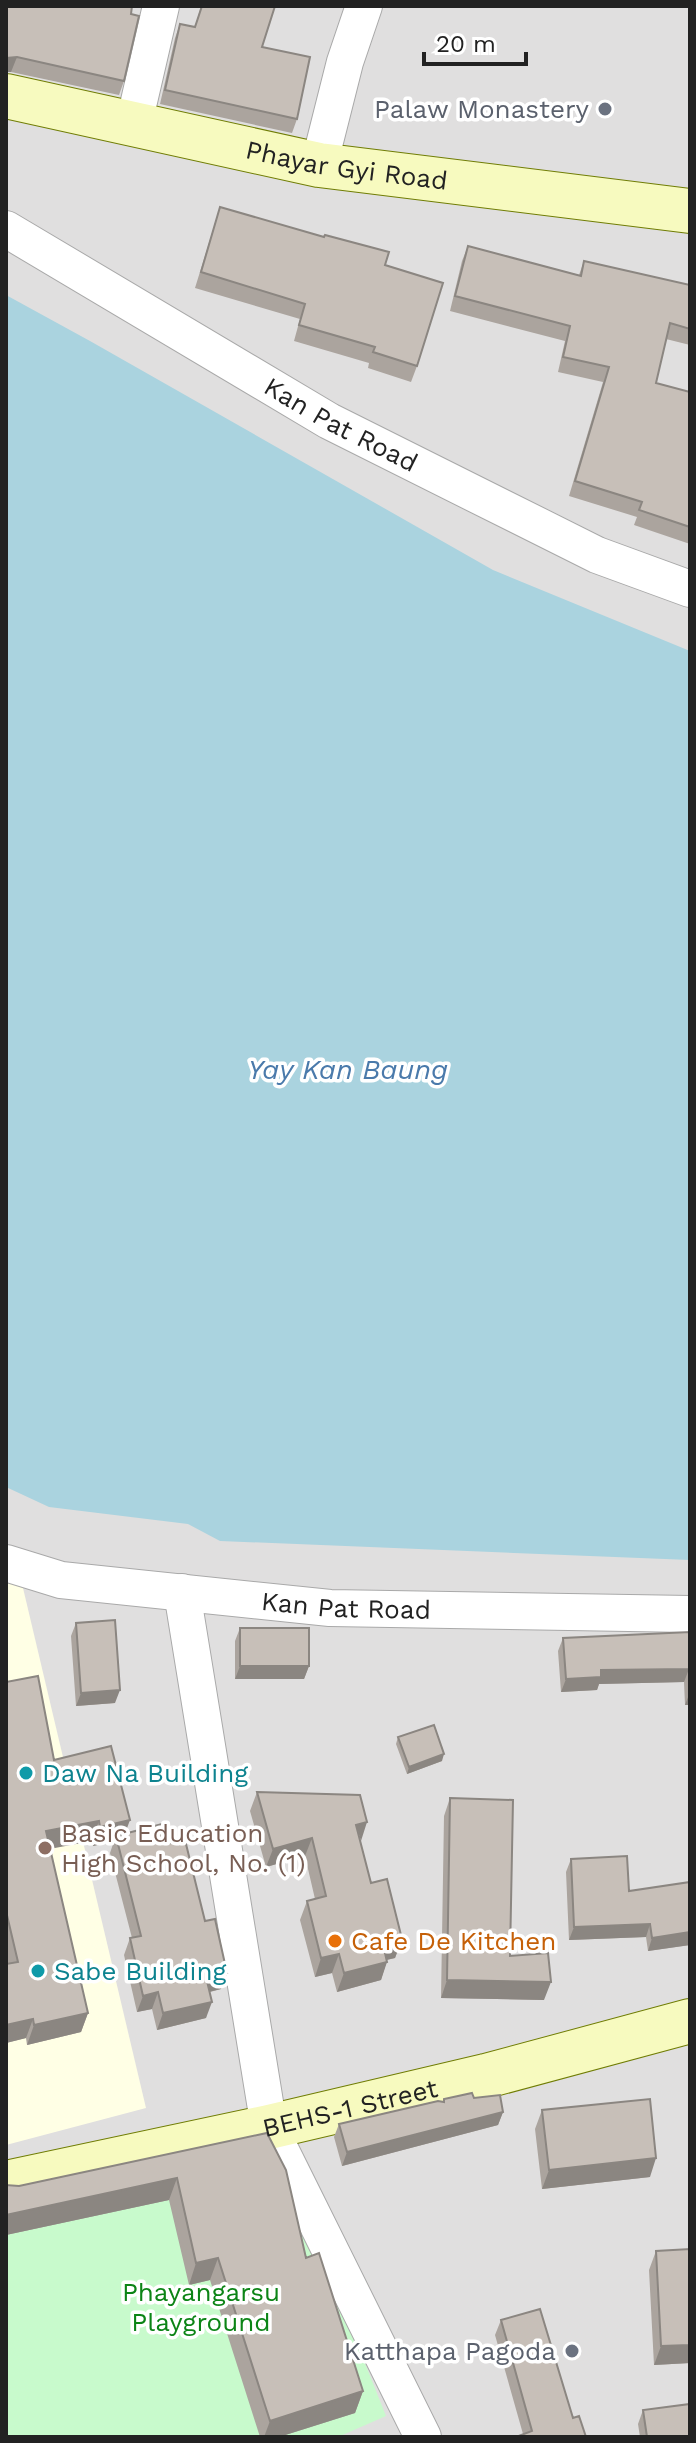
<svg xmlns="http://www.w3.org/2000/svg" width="696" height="2443" viewBox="0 0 696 2443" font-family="'Work Sans',sans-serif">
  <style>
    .residential { fill: #e0dfdf }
    .education { fill: #ffffe5 }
    .park { fill: #c8facc }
    .water { fill: #aad3df }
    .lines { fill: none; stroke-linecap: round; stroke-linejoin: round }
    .street-casing { stroke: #a9a9a9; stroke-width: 38 }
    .secondary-casing { stroke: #707d05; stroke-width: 46 }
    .street { stroke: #fff; stroke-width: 36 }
    .secondary { stroke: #f7fabf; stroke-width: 44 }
    .wall { fill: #aba49e }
    .shaded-wall { fill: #8b8681 }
    .building { fill: #c7bfb8; stroke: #8b8681; stroke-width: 2 }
    .worship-dot { fill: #6b7280; stroke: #fff; stroke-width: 3 }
    .culture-dot { fill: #0f9aa8; stroke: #fff; stroke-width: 3 }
    .education-dot { fill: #8d6e63; stroke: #fff; stroke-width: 3 }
    .food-dot { fill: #e8710a; stroke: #fff; stroke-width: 3 }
    .labels { text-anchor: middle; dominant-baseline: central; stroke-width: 7; stroke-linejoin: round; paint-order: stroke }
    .worship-label { font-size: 26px; fill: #5b616d; stroke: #fff; text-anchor: end }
    .street-label { font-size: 26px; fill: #222; stroke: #fff }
    .culture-label { font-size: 26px; fill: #0d838f; stroke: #fff; text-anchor: start }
    .education-label { font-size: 26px; fill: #785e54; stroke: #fff; text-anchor: start }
    .food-label { font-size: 26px; fill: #c56008; stroke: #fff; text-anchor: start }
    .park-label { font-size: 26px; fill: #0c8416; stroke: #fff }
    .water-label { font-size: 28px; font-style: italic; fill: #4a7aab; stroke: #fff }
  </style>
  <rect width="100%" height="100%" fill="#f2efe9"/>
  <!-- residential -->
  <path class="residential" d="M6,6h684v2431h-684z"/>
  <!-- education -->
  <path class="education" d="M6,1580l17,8 123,520 -140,37z"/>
  <!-- park -->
  <path class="park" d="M282,2154l104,262 -48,21h-332v-218z"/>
  <!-- water -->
  <path class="water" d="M6,295l84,46 403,229 197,81v909l-470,-19 -32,-17 -139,-17 -43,-20z"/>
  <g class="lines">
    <!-- street casing -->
    <g class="street-casing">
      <g id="street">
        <path d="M134,123l27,-117"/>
        <path d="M319,165l26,-103 19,-56"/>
        <path id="s1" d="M6,229l323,192 268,134 93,34"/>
        <path id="s2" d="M6,1563l55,17 269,28 360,6"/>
        <path d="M182,1592l87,535 154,310"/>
      </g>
    </g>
    <!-- secondary casing -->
    <g class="secondary-casing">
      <g id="secondary">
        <path id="s3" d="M6,96l313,69 371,46"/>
        <path id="s4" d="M6,2183l263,-56 217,-51 204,-55"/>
      </g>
    </g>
    <!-- street -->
    <use href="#street" class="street"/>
    <!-- secondary -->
    <use href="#secondary" class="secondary"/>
  </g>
  <!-- wall -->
  <path class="wall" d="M6,6l118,75 -5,14 -108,-23z
    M201,6h74l-13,41 35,72 -5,14 -132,-29 15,-66 5,-14 15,3z
    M220,207l197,159 -6,16 -43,-14 1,-5 -75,-22 6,-22 -105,-31z
    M468,246l111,29 5,-14 106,24v60l-24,-6 -10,44 34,9v152l-56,-19 3,-8 -68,-21 34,-114 -45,-10 7,-31 -115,-30 12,-50z
    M76,1623l39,80 -39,3 -5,-70z
    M240,1628l69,38 -5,13h-69v-38z
    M690,1632v73h-5l-1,-23 -85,2 -2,6 -36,2 -3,-41 5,-13z
    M6,1682l48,78 71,74 46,9 50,146 -11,3 -4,26 -49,12 -5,-21 -15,3 -13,-57 6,-17h2l-22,-85 4,-12 -21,5 -1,-5 -42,7 38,165 -7,19 -54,13 -1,-7 -20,5z
    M398,1737l44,24 -35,13 -11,-30z
    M257,1792l103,49 11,42 31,56 -7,19 -8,2 -6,20 -44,12 -5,-19 -17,4 -15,-57 7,-19 8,-2 -10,-43 -39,11 -16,-56z
    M450,1798l60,158 34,44 -103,-2 3,-182z
    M571,1859l58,32 61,-9v63l-42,6 -2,-14 -77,3 -3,-68z
    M443,2101l60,11 -5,13 -156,41 -8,-29 5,-13z
    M542,2110l108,67 -108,12 -7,-60z
    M267,2133l39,125 57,133 -8,22 -76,24h-19l-50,-157 -21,5 -20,-85 -163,35v-50l13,1z
    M690,2249v114l-36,2 -5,-95 7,-19z
    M501,2320l72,98 -50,16 -28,-99z
    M643,2410l47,27h-50l-2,-13z"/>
  <!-- shaded-wall -->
  <path class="shaded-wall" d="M17,57l-6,15h-5v-14z
    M240,1666h69l-5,13h-69z
    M689,1669l-5,13 -85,2 -2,6 -36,2 5,-13 35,-9z
    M120,1690l-5,13 -39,3 5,-13z
    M690,1692v13h-5z
    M444,1754l-2,7 -35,13 2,-7z
    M130,1820l-7,19 -7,-3 -2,5 -21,5 7,-19z
    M99,1821l-7,20 -53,10 7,-20z
    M367,1822l-6,19 -5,-16z
    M312,1838l-7,18 -39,11 7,-18z
    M650,1924l-4,13 -77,3 5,-13z
    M690,1932v13l-42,6 4,-13z
    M402,1939l-7,19 -19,4 7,-18z
    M339,1954l-7,19 -17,4 6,-19z
    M387,1962l-6,18 -44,12 7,-19z
    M227,1973l-6,16 -21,5 6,-17z
    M447,1980l104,2 -7,18 -103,-2z
    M158,1992l-6,17 -15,3 6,-16z
    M212,2002l-6,16 -49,12 6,-17z
    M88,2013l-7,19 -54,13 7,-20z
    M33,2019l-7,19 -20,5v-18z
    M503,2112l-5,13 -156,41 5,-14z
    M656,2158l-6,19 -108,12 7,-19z
    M177,2178l-8,22 -163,35v-20z
    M218,2258l-8,22 -21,5 7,-22z
    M690,2345v18l-36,2 7,-19z
    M363,2391l-8,22 -76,24h-15l6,-16z"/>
  <!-- building -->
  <path class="building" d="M6,6h126l-1,8 8,2 -15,65 -107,-24 -11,1z
    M202,6h73l-13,41 48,10 -13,62 -132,-29 15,-66 15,3z
    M220,207l104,30 1,-2 64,17 -4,13 58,18 -26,83 -44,-14 2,-5 -76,-22 6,-21 -104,-32z
    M468,246l113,30 3,-15 106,24v44l-20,-6 -14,60 34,9v135l-51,-17 3,-8 -67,-21 34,-114 -46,-10 7,-31 -115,-30z
    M115,1620l5,70 -39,3 -5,-70z
    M240,1628h69v38h-69z
    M690,1632v60l-1,-23 -88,1v7l-35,2 -3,-41z
    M38,1676l16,84 57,-14 19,74 -30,7 -1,-6 -53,10 42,182 -54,12 -1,-6 -27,6v-61l12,-2 -12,-51v-229z
    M434,1725l10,29 -35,13 -11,-30z
    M257,1792l103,3 7,27 -11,3 15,58 16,-4 15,60 -19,5 4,18 -43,11 -5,-19 -18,4 -14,-57 19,-5 -14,-58 -39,11z
    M450,1798l63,2 -3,156 38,-3 3,29 -104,-2z
    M166,1823l5,20 14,-3 20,81 10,-2 12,54 -21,4 6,25 -49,11 -5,-21 -15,4 -13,-58 11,-2 -25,-100z
    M627,1856l2,35 61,-9v50l-38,6 -2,-14 -76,3 -3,-68z
    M472,2093l2,5 26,-3 3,17 -156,40 -8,-28 99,-23 6,1v-3z
    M650,2099l6,59 -107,12 -7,-60z
    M267,2133l19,37 20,88 13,-5 44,138 -93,30 -52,-163 -22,5 -19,-85 -171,37v-30l13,1z
    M690,2249v96l-29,1 -5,-95z
    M540,2309l33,109 6,-2 7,21h-70l16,-6 -31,-111z
    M690,2404v33h-43l-4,-27z"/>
  <!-- markers -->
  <g class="worship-dot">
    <circle cx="605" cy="109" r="8"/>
    <circle cx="572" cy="2351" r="8"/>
  </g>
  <g class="culture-dot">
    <circle cx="26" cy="1773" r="8"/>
    <circle cx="38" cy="1971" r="8"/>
  </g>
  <circle class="education-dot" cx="45" cy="1848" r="8"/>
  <circle class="food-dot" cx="335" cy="1941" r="8"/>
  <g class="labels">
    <!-- worship labels -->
    <g class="worship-label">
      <text x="589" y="109">Palaw Monastery</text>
      <text x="556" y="2351">Katthapa Pagoda</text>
    </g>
    <!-- street labels -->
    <g class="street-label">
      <text stroke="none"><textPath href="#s3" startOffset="348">Phayar Gyi Road</textPath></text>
      <text stroke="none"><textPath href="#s1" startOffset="388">Kan Pat Road</textPath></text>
      <text stroke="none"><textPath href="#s2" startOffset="344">Kan Pat Road</textPath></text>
      <text stroke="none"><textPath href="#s4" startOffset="352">BEHS-1 Street</textPath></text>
    </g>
    <!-- culture labels -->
    <g class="culture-label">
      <text x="42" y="1773">Daw Na Building</text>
      <text x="54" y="1971">Sabe Building</text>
    </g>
    <!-- education labels -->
    <g class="education-label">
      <text x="61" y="1833">Basic Education<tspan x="61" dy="30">High School, No. (1)</tspan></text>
    </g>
    <!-- food labels -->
    <g class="food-label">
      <text x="351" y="1941">Cafe De Kitchen</text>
    </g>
    <!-- park labels -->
    <g class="park-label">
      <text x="201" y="2292">Phayangarsu<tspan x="201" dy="30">Playground</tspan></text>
    </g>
    <!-- water labels -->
    <g class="water-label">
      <text x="348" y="1069">Yay Kan Baung</text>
    </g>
  </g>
  <!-- border -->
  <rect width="696" height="2443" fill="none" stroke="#222222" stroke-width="16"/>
  <!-- scale -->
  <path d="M424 52v12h102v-12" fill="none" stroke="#222222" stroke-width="4"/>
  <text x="436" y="52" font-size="24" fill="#222222" stroke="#ffffff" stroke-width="6" paint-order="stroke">20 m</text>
</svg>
